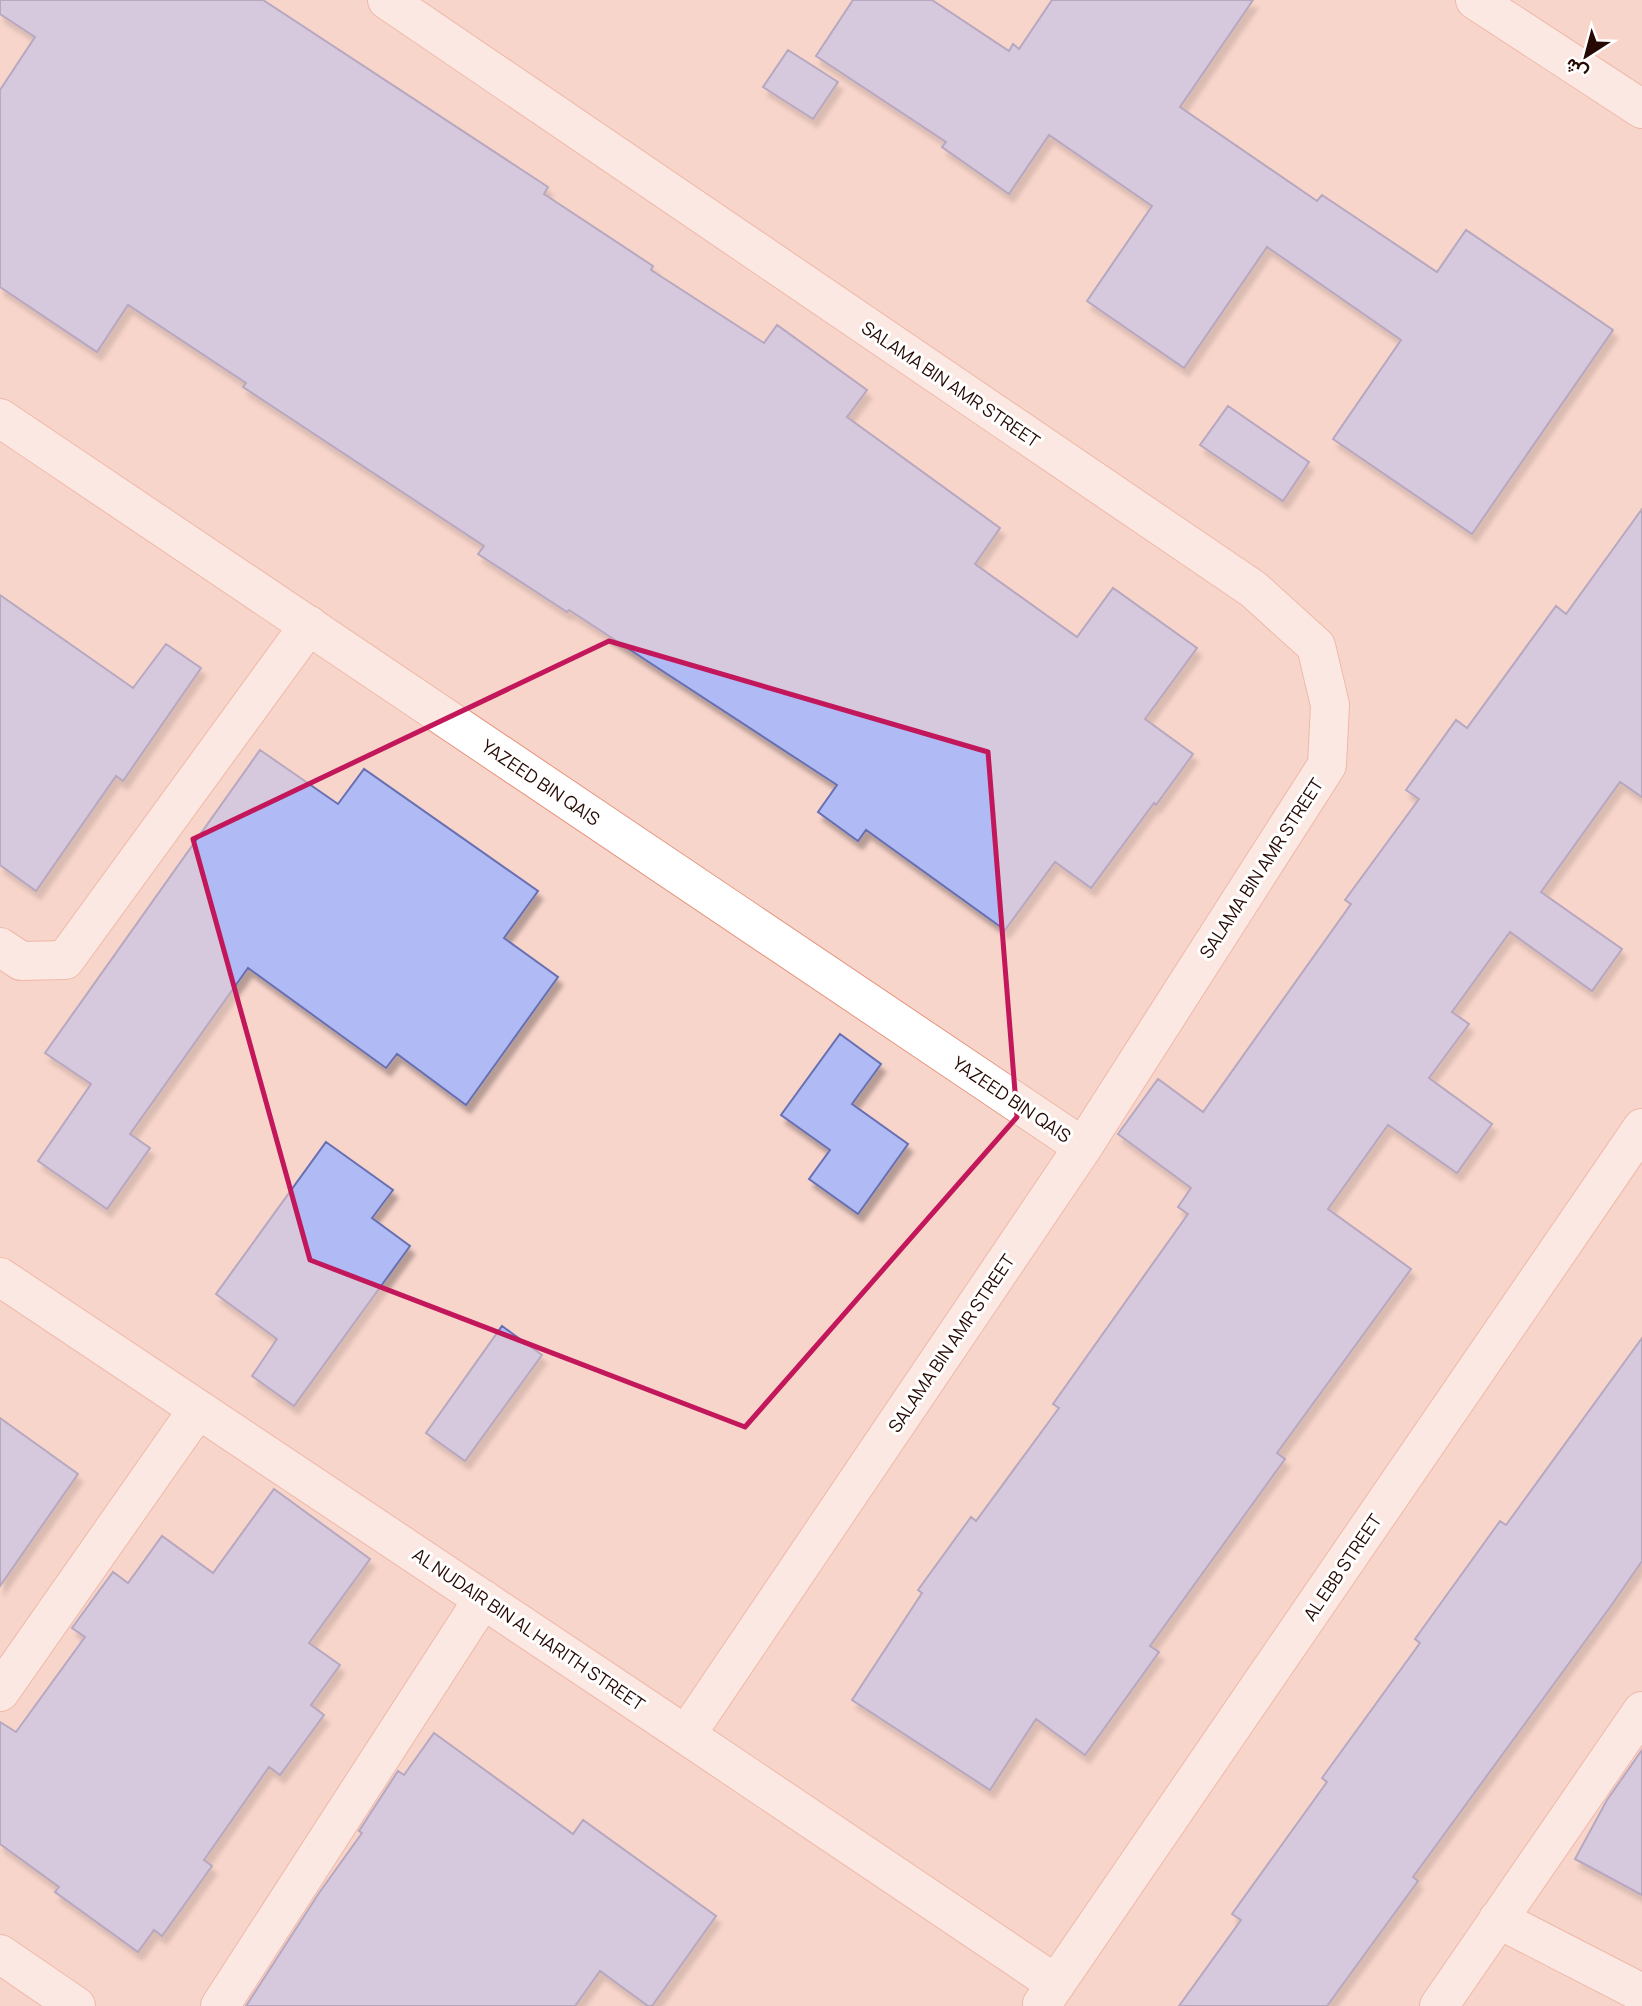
<svg xmlns="http://www.w3.org/2000/svg" width="1642" height="2006" viewBox="0 0 1642 2006" font-family="Manrope,Vazirmatn,sans-serif">
  <style>
    .building { fill: #b0baf4; stroke: #6770b2; stroke-width: 2; filter: url(#shadow) }
    .lines { fill: none; stroke-linecap: round; stroke-linejoin: round }
    .minor-casing { stroke: #e5957e; stroke-width: 40 }
    .minor { stroke: #fff; stroke-width: 38 }
    .marked { fill: none; stroke: #c2185b; stroke-width: 5; stroke-linejoin: round }
    .labels { text-anchor: middle; dominant-baseline: central; stroke-width: 6; stroke-linejoin: round; paint-order: stroke }
    .street-label { font-size: 18px; fill: #260903; stroke: #fff }
  </style>
  <defs>
    <filter id="shadow"><feDropShadow dx="4.5" dy="8" stdDeviation="2" flood-color="#0004"/></filter>
  </defs>
  <rect width="100%" height="100%" fill="#f8d5cb"/>
  <!-- building -->
  <path class="building" d="M0,0h263l285,187 -4,7 109,72 -2,4 113,73 13,-18 90,65 -20,27 153,111 -25,36 102,73 36,-49 84,60 -52,71 48,35 -37,51 -2,-2 -63,85 -36,-26 -50,68 -139,-100 -8,11 -40,-29 19,-27 -268,-175 -2,2 -89,-58 6,-8 -241,-159 3,-4 -118,-78 -31,47 -97,-65v-197l35,-53 -35,-23z
    M853,0h79l77,51 4,-7 6,5 33,-49h201l-73,107 137,94 5,-6 115,77 29,-42 147,100 -141,204 -139,-95 68,-99 -134,-93 -83,121 -97,-67 65,-95 -103,-71 -40,59 -67,-47 4,-5 -130,-86z
    M788,50l50,32 -25,37 -50,-32z
    M1228,406l81,56 -26,39 -83,-56z
    M1642,509v288l-22,-15 -79,110 81,57 -30,42 -82,-59 -58,80 17,12 -40,54 63,46 -35,49 -69,-48 -60,84 83,60 -134,184 8,6 -135,187 9,6 -74,103 -49,-36 -46,71 -138,-90 70,-107 -4,-3 53,-73 5,4 83,-113 -6,-4 135,-190 -10,-7 13,-19 -73,-54 40,-55 45,33 148,-208 -6,-4 74,-101 -13,-9 50,-70 11,8 89,-122 10,8z
    M0,595l133,93 33,-44 35,24 -78,113 -7,-5 -80,115 -36,-26z
    M260,750l78,54 26,-35 174,122 -34,47 54,39 -92,128 -69,-51 -11,14 -138,-100 -118,166 20,14 -43,61 -69,-48 53,-77 -46,-31z
    M840,1034l41,30 -29,40 56,40 -50,70 -49,-35 21,-29 -49,-35z
    M326,1142l67,48 -21,28 38,28 -116,160 -42,-30 25,-37 -61,-45z
    M502,1326l40,29 -77,106 -39,-28z
    M1642,1338v223l-29,42 -200,274 5,4 -91,125h-148l62,-86 -9,-6 95,-132 -5,-4 98,-135 -5,-4 85,-118 6,4z
    M0,1418l78,56 -78,112z
    M274,1489l96,70 -61,84 31,22 -29,40 13,10 -44,60 -11,-8 -65,93 8,6 -50,70 -8,-6 -16,22 -83,-60 4,-5 -59,-43v-122l16,10 69,-95 -13,-9 41,-56 15,11 34,-47 51,37z
    M434,1733l139,101 10,-14 133,96 -64,90h-4l-48,-35 -25,35h-329l73,-113 43,-60 -3,-2 39,-60 6,4z
    M1642,1750v145l-67,-36 32,-59z"/>
  <g class="lines">
    <!-- minor casing -->
    <g class="minor-casing">
      <path id="minor" d="M387,0l866,589 63,57 14,59 -3,60 -244,382 -397,588
        M1475,0l167,109
        M0,418l1083,729
        M0,947l21,14 44,-1 244,-335
        M0,1277l686,458 370,249
        M0,1692l198,-283
        M1498,1919l144,74
        M0,1954l76,52
        M1042,2004l600,-876
        M220,2006l263,-407
        M1439,2006l203,-295"/>
    </g>
    <!-- minor -->
    <use href="#minor" class="minor"/>
  </g>
  <!-- marked area -->
  <path d="M0 0H1642V2006H0ZM609,641l379,111 29,365 -272,310 -435,-167 -117,-421z" fill="#f8d5cb" fill-opacity=".55" fill-rule="evenodd"/>
  <path class="marked" d="M609,641l379,111 29,365 -272,310 -435,-167 -117,-421z"/>
  <g class="labels">
    <!-- street labels -->
    <g class="street-label">
      <text transform="translate(951 384) rotate(34)">SALAMA BIN AMR STREET</text>
      <text transform="translate(541 782) rotate(34)">YAZEED BIN QAIS</text>
      <text transform="translate(1261 868) rotate(-57)">SALAMA BIN AMR STREET</text>
      <text transform="translate(1012 1099) rotate(34)">YAZEED BIN QAIS</text>
      <text transform="translate(951 1343) rotate(-56)">SALAMA BIN AMR STREET</text>
      <text transform="translate(1342 1567) rotate(-56)">AL EBB STREET</text>
      <text transform="translate(529 1629) rotate(34)">AL NUDAIR BIN AL HARITH STREET</text>
    </g>
  </g>
  <!-- north arrow -->
  <g transform="translate(1586 56) rotate(216)" stroke="#ffffff" stroke-width="5" paint-order="stroke">
  <path d="M0-5L12 26L0 18L-12 26Z" fill="#260903"/>
  <text y="-10" font-size="19" font-weight="bold" text-anchor="middle" fill="#260903">ش</text>
  </g>
</svg>
